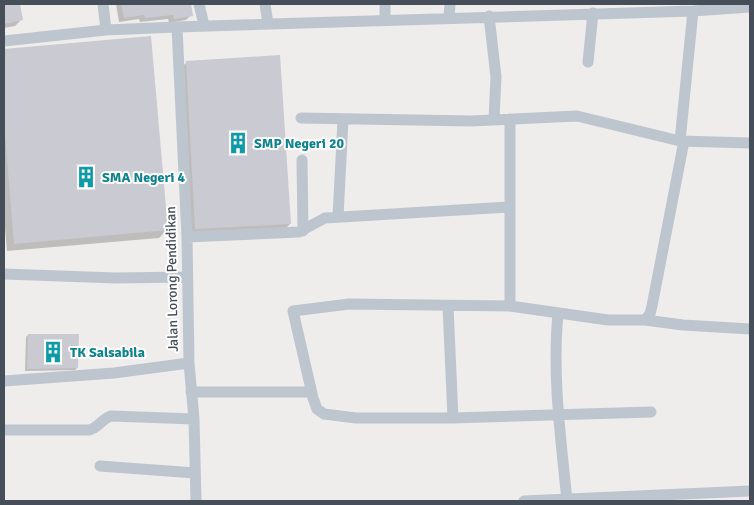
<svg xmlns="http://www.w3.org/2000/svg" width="754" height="505" viewBox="0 0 754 505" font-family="Signika,sans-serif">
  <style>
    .shadow { fill: #0003 }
    .building { fill: #c9cad2 }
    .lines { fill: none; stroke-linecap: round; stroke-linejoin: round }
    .street { stroke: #bdc6ce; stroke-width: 11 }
    .labels { text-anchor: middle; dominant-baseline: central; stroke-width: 4; stroke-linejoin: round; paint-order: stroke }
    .culture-label { font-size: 14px; font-weight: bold; fill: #0d838f; stroke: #fff; text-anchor: start }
    .street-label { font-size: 14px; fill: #454e59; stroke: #fff }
  </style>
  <rect width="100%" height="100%" fill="#efecec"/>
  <!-- shadow -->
  <path class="shadow" d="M4,4h21l-6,1 2,15 -6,6 -11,2z
    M116,4h73l2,11 -5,5 -17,3 -1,-4 -28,3 -1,-3 -20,3z
    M150,38l17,192 -8,8 -152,13 -3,-34v-167z
    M187,62l103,162 -5,5 -95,5 -8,-167z
    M28,335l49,33 -2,2 -50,1 1,-34z"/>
  <!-- building -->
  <path class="building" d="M4,4h16l3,16 -19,4z
    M121,4h70l2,12 -19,3 -1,-4 -28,3 -1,-3 -20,3z
    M151,36l17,194 -154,14 -10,-121v-74z
    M280,55l11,169 -96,5 -9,-168z
    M28,334h51l-1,34 -51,1z"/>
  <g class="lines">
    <!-- street -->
    <path class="street" d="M103,4l3,26
      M199,4l5,21
      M265,4l3,20
      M489,16l7,61 -2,42
      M449,17l1,-13
      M385,19v-15
      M177,27l10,210 2,126 5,56 2,82
      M4,41l102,-11 71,-3 516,-16 57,-4
      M588,62l5,-49
      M301,118l170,3 106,-5 103,25 70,2
      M680,141l13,-130
      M302,160l1,71
      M338,217l5,-97
      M187,237l112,-5 26,-14 184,-11
      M4,274l112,4 71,-1
      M448,306l5,112
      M510,306v-187
      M558,314c-6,62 3,125 9,187
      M645,320l38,5 67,4
      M4,381l110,-8 75,-10
      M191,392h120
      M651,412l-198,6h-97l-32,-4 -7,-5 -4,-11 -20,-87 56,-7 161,2 98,14h37l5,-6 2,-8 32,-165
      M4,430h85c10,-2 12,-11 22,-14l83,3
      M100,466l95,7
      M524,501l226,-10"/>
  </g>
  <!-- icons -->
  <defs>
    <g id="building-bare" transform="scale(1.725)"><path d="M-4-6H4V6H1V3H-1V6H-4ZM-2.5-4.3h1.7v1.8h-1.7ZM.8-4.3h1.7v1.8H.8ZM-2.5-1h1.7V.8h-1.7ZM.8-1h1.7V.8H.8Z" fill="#0f9aa8" stroke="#fff" stroke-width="2.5" paint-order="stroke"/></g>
  </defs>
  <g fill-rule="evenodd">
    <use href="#building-bare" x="238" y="143"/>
    <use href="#building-bare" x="86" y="177"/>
    <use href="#building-bare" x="53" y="352"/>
  </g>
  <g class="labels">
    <!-- culture labels -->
    <g class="culture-label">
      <text x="254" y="143">SMP Negeri 20</text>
      <text x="102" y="177">SMA Negeri 4</text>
      <text x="70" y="352">TK Salsabila</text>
    </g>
    <!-- street labels -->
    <g class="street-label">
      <text transform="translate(172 279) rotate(-91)">Jalan Lorong Pendidikan</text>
    </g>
  </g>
  <!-- border -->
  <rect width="754" height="505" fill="none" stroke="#454e59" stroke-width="10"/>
</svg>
